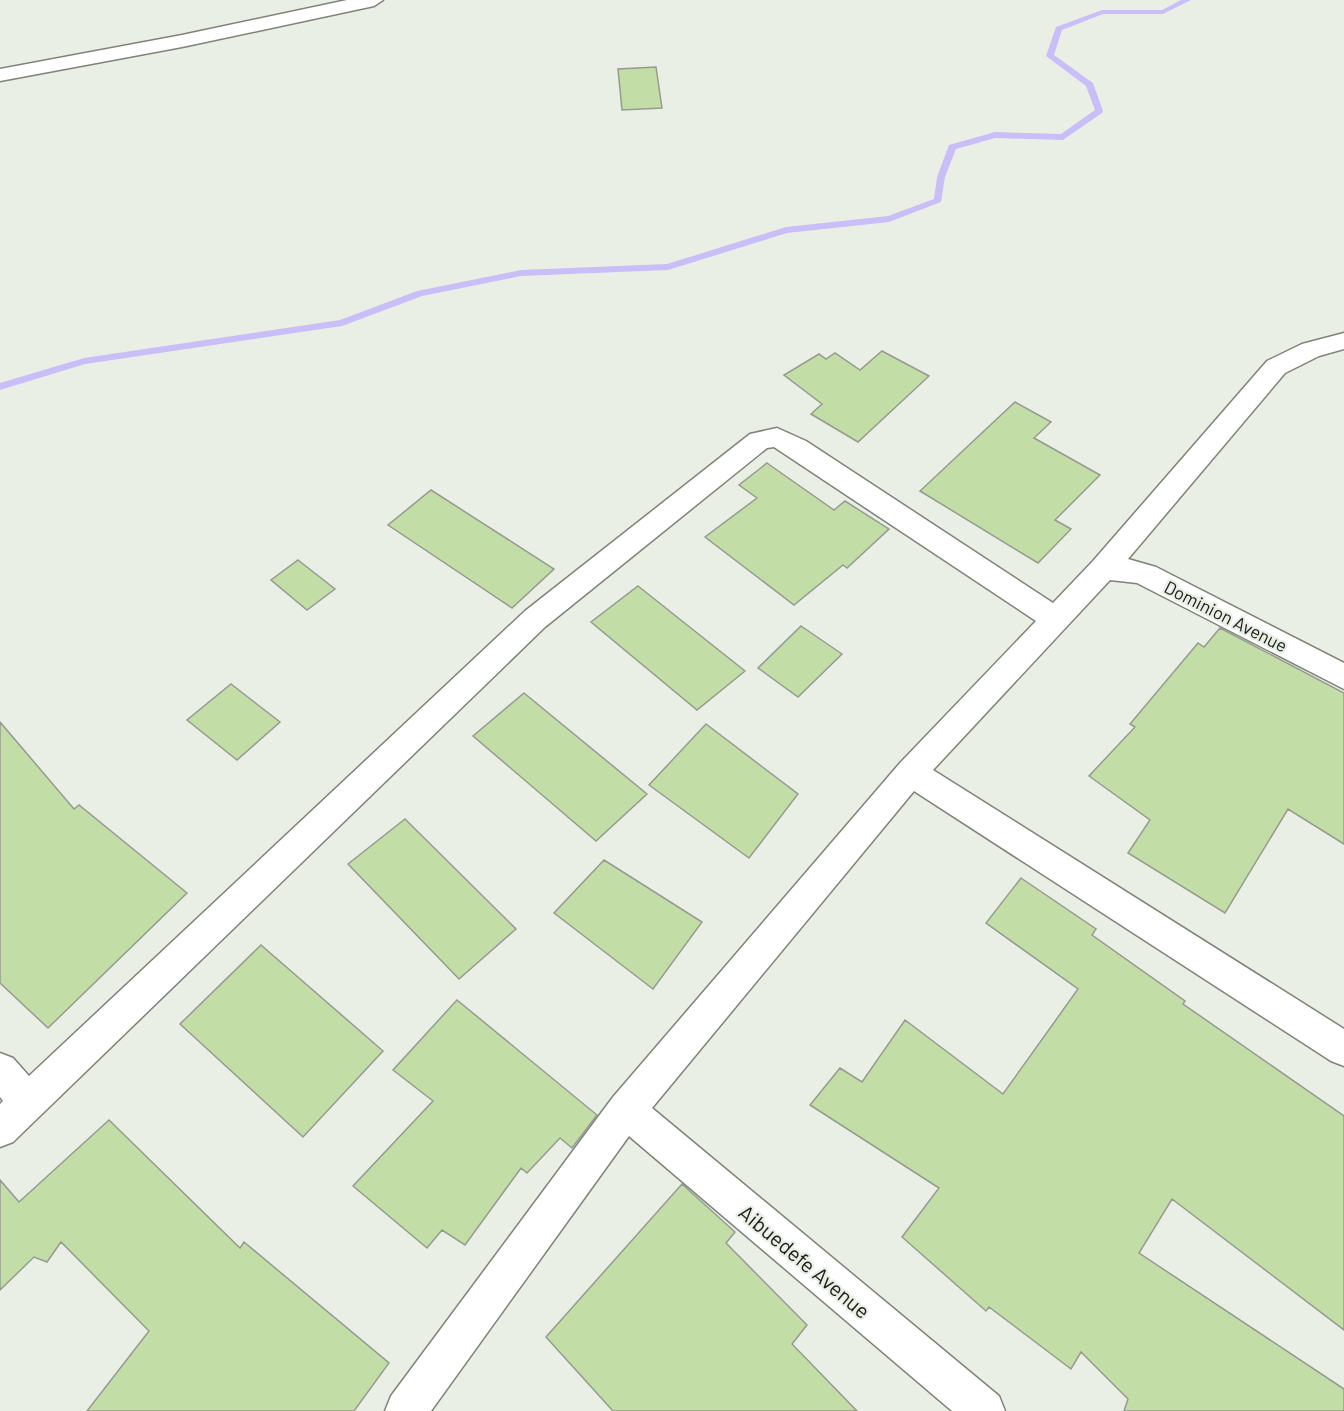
<svg xmlns="http://www.w3.org/2000/svg" width="1344" height="1411" viewBox="0 0 1344 1411" font-family="Barlow,sans-serif">
  <style>
    .lines { fill: none; stroke-linecap: round; stroke-linejoin: round }
    .stream { fill: #cabef8; fill-rule: evenodd }
    .building { fill: #c2dda5; stroke: #969b91; stroke-width: 1.5 }
    .minor-casing { stroke: #7e8379; stroke-width: 3 }
    .minor { fill: #fff; fill-rule: evenodd }
    .labels { text-anchor: middle; dominant-baseline: central; stroke-width: 4.5; stroke-linejoin: round; paint-order: stroke }
    .street-label { font-size: 18px; fill: #1b1d19; stroke: #eaefe5 }
    .near-street-label { font-size: 21px; fill: #1b1d19; stroke: #eaefe5 }
  </style>
  <rect width="100%" height="100%" fill="#eaefe5"/>
  <g class="lines">
    <!-- stream -->
    <path class="stream" d="M1181,0h10l-28,14h-60l-41,16 -8,25 39,28 10,28 -1,2 -39,27 -68,-2 -39,11 -11,28 -4,25 -52,20 -102,11 -119,37 -147,6 -99,20 -80,30 -257,38 -85,26v-7l84,-25 256,-38 77,-29 104,-21 146,-6 119,-37 102,-11 46,-17 3,-22 12,-32 46,-13 66,2 34,-24 -9,-24 -40,-30 10,-29 46,-17h60z"/>
  </g>
  <!-- building -->
  <path class="building" d="M656,67l6,41 -40,2 -4,-41z
    M882,351l47,25 -71,66 -47,-28 11,-10 -38,-29 35,-21 7,5 9,-6 25,17z
    M1015,402l36,20 -17,16 66,37 -45,45 16,9 -33,34 -118,-72z
    M767,463l67,47 11,-9 44,28 -42,39 -4,-3 -49,40 -89,-68 52,-39 -18,-13z
    M431,490l123,79 -42,39 -124,-83z
    M298,560l37,29 -28,21 -36,-30z
    M638,586l107,85 -48,39 -106,-88z
    M801,626l41,28 -44,43 -40,-29z
    M1220,628l124,65v151l-56,-35 -63,104 -97,-60 22,-33 -61,-44 46,-49 -5,-3 68,-81 6,4z
    M231,684l49,38 -43,38 -50,-40z
    M524,693l123,101 -51,47 -123,-105z
    M0,722l74,87 5,-4 108,88 -139,135 -48,-45z
    M706,724l92,70 -49,64 -100,-73z
    M405,819l111,110 -57,50 -111,-115z
    M604,860l98,62 -49,67 -99,-76z
    M1021,878l75,51 -4,6 93,66 -2,3 161,112v214l-172,-131 -33,54 205,136v22h-220l4,-12 -47,-47 -10,17 -82,-62 -3,4 -84,-74 37,-49 -129,-83 30,-37 22,14 43,-62 98,74 75,-105 -92,-66z
    M261,945l122,106 -80,86 -123,-113z
    M457,1000l140,115 -25,33 -12,-10 -33,35 -6,-5 -56,77 -23,-15 -15,18 -74,-62 80,-85 -40,-31z
    M109,1120l131,128 4,-6 145,121 -35,48h-267l62,-80 -88,-89 -14,20 -13,-5 -34,33v-110l19,22z
    M682,1184l53,48 -9,11 81,82 -15,19 65,67h-244l-67,-74z"/>
  <g class="lines">
    <!-- minor casing -->
    <g class="minor-casing">
      <path id="minor" d="M347,0h36l-9,6 -192,41 -182,34v-12l182,-34z
        M1344,333v16l-25,7 -34,17 -157,186 28,8 188,96v26l-207,-106 -27,-3 -177,190 411,259v37l-13,-5 -417,-270 -262,317 347,288 6,15h-53l-323,-275 -198,275h-46l6,-15 222,-299 287,-334 136,-142 -262,-174 -7,1 -222,179 -532,515 -13,5v-43l3,-3 -3,-4v-44l13,5 16,18 496,-465 225,-177 27,-6 29,13 247,162 40,-42 174,-200 35,-17z"/>
    </g>
    <!-- minor -->
    <use href="#minor" class="minor"/>
  </g>
  <g class="labels">
    <!-- street labels -->
    <g class="street-label">
      <text transform="translate(1226 616) rotate(27)">Dominion Avenue</text>
    </g>
    <!-- near-street labels -->
    <g class="near-street-label">
      <text transform="translate(805 1261) rotate(40)">Aibuedefe Avenue</text>
    </g>
  </g>
</svg>
